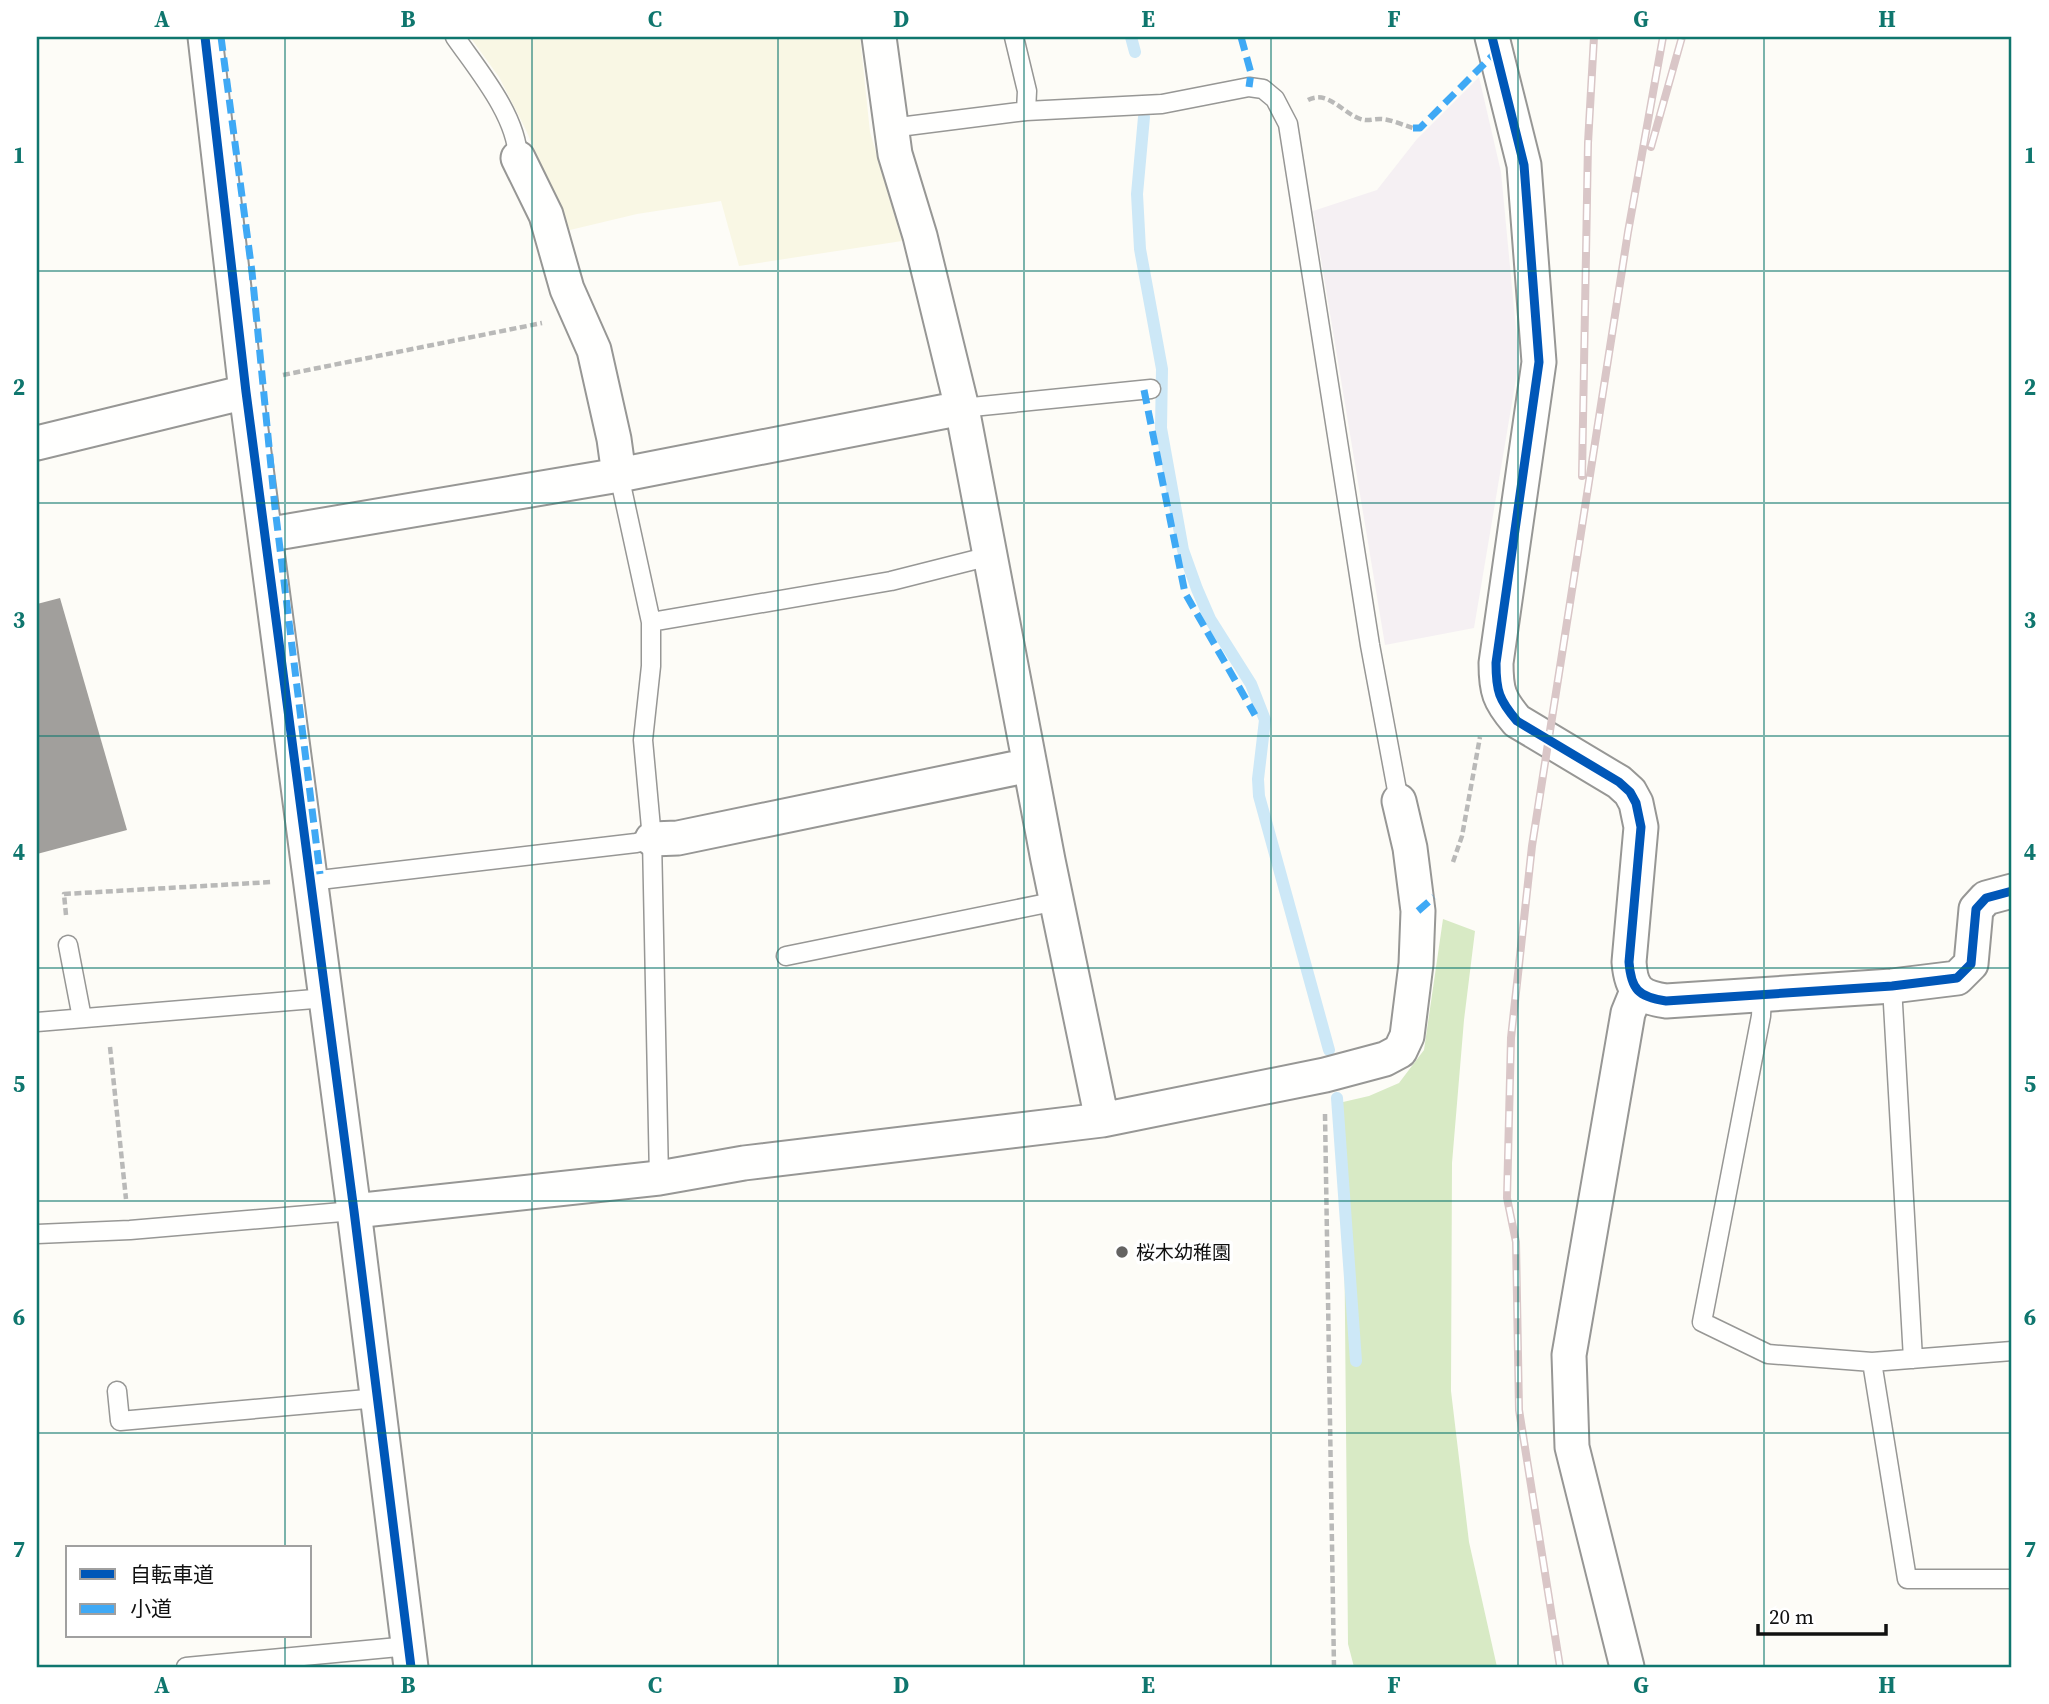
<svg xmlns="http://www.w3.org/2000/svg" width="2049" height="1704" viewBox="0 0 2049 1704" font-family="'Source Serif 4','Noto Sans JP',serif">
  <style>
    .industrial { fill: #f5f0f3 }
    .farmland { fill: #f9f7e4 }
    .forest { fill: #d8eac5 }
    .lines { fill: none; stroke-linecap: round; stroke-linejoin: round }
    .stream { stroke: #cde8f7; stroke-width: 12 }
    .building { fill: #a19f9c }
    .service-casing { stroke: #979795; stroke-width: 21 }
    .minor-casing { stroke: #979795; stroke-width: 37 }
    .path { stroke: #b9b9b8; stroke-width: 4.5; stroke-dasharray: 7 3.5; stroke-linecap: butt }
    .service { stroke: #fffffe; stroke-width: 18 }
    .minor { stroke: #fffffe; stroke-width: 33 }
    .rail-casing { stroke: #d9c6c7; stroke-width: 8 }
    .rail { stroke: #fff; stroke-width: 5; stroke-dasharray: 16; stroke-linecap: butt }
    .quiet { stroke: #3fa9f5; stroke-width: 7; stroke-dasharray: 14 7; stroke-linecap: butt }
    .cycleway-casing { stroke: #fff; stroke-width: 13 }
    .cycleway { stroke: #0057b8; stroke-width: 9 }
    .grid { fill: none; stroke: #0f766e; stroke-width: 2; stroke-opacity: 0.55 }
    .poi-dot { fill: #646362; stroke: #fff; stroke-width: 2.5 }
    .labels { text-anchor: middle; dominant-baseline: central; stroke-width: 7; stroke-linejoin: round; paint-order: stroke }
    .poi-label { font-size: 19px; fill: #111; stroke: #fff; text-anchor: start }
    .neatline { fill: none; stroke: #0f766e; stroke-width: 2.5 }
    .grid-label { font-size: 23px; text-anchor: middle; font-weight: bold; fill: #0f766e }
  </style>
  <rect width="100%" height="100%" fill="#fdfcf7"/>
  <!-- industrial -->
  <path class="industrial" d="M1479,77l22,95 18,189 -45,267 -89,17 -72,-434 64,-21 40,-51z"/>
  <!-- farmland -->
  <path class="farmland" d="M470,37h390l10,95 32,109 -163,25 -18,-65 -84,13 -67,16 -45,-102 -26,-51z"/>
  <!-- forest -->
  <path class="forest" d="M1443,919l32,12 -11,89 -12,143 -1,228 18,151 28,125h-143l-6,-23 -5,-542 26,-6 30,-13 25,-33z"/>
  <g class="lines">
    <!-- stream -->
    <path class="stream" d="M1131,37l4,15
      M1144,117l-7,77 3,55 22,120 -1,59 22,122 14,39 13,30 41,65 14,36 -7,59 1,17 70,254
      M1337,1098l19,263"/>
  </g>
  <!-- building -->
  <path class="building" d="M60,598l67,232 -90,24v-250z"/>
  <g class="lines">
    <!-- service casing -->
    <g class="service-casing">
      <path id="service" d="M455,37c23,33 62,79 63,121
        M1014,37l13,54 -1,20
        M891,128l135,-17 136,-7 87,-17 14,2 12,10 13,25 82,521 29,156
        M962,408l189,-19
        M619,475l32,147v44l-8,74 9,99 7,339
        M651,622l240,-41 99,-25
        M311,881l325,-38 16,-4
        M68,945l14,73
        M786,956l271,-55
        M1892,986l21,373
        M1762,994l-1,22 -59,306 66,32 104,8 140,-11
        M37,1022l289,-24
        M37,1234l93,-4 224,-19
        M1872,1362l35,217h105
        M117,1391l3,30 258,-23
        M186,1667l223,-21"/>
    </g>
    <!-- minor casing -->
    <g class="minor-casing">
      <path id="minor" d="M205,37l41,355 108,819 57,456
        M879,37l16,117 25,82 42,172 86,452 54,260
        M1492,37l32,128 15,197 -43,301c0,28 3,37 21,58l102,61 11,10 6,11 5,24 -12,135c2,27 9,35 37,39l226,-15 65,-8 14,-14 5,-55 10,-11 26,-7
        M518,158l28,57 21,74 27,61 20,89 5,36
        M37,443l209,-51
        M265,535l354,-60 343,-67
        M652,839l26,-1 352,-73
        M354,1211l305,-33 85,-15 358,-43 223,-45 60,-16 15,-8 7,-15 9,-72 2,-53 -8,-63 -11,-47
        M1627,1667l-55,-220 -3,-92 59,-342 9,-22"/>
    </g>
    <!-- path -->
    <path class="path" d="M1308,100c19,-10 33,11 50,18 9,4 13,1 22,1 10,0 23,6 33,9
      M283,375l259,-52
      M1453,862l9,-26 18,-99
      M66,915l-2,-21 208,-12
      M110,1047l16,152
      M1325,1114l9,553"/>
    <!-- service -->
    <use href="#service" class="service"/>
    <!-- minor -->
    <use href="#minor" class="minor"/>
    <!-- rail casing -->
    <g class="rail-casing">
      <path id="rail" d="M1651,147l31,-110
        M1582,476l6,-333 6,-106
        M1560,1667l-41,-257 -3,-168 -9,-44 4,-160 21,-192 96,-614 35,-195"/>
    </g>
    <!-- rail -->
    <use href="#rail" class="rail"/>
    <!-- quiet -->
    <path class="quiet" d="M221,37l31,235 23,236 45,366
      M1241,37l10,36 -2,14
      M1413,128h7l76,-76
      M1144,390l41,203 70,122
      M1418,911l16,-14"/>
    <!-- cycleway casing -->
    <g class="cycleway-casing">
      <path id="cycleway" d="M205,37l41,355 108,819 57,456
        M1492,37l32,128 15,197 -43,301c0,28 3,37 21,58l102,61 11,10 6,11 5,24 -12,135c2,27 9,35 37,39l226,-15 65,-8 14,-14 5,-55 10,-11 26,-7"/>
    </g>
    <!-- cycleway -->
    <use href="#cycleway" class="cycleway"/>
  </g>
  <!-- grid -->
  <path class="grid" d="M285,37v1511M532,37v1630M778,37v1630M1024,37v1630M1271,37v1630M1518,37v1630M1764,37v1630M37,271h1975M37,503h1975M37,736h1975M37,968h1975M37,1201h1975M37,1433h1975M285,1636v31"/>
  <!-- markers -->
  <circle class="poi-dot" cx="1122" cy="1252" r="7"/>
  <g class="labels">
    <!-- poi labels -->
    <g class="poi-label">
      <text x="1136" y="1252">桜木幼稚園</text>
    </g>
  </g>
  <!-- border -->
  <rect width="2049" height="1704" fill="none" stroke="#ffffff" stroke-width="77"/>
  <!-- legend -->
  <rect x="66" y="1546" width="245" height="91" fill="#ffffff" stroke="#a0a0a0" stroke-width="2"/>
  <rect x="80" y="1569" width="35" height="10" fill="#0057b8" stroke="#a0a0a0" stroke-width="2"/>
  <text x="130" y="1582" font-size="21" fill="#111111">自転車道</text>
  <rect x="80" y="1604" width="35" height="10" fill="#3fa9f5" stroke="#a0a0a0" stroke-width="2"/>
  <text x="130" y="1616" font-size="21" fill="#111111">小道</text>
  <!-- scale -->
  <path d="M1758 1624v10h128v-10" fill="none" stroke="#111111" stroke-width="3.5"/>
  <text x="1769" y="1624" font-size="21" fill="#111111" stroke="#ffffff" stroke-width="5" paint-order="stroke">20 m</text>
  <rect x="38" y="38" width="1972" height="1628" class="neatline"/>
  <g class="grid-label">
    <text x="162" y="27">A</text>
    <text x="408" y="27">B</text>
    <text x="655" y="27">C</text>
    <text x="901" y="27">D</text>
    <text x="1148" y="27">E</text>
    <text x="1394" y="27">F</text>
    <text x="1641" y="27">G</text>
    <text x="1887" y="27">H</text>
    <text x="19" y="163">1</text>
    <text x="2030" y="163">1</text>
    <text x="19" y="395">2</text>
    <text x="2030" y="395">2</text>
    <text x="19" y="628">3</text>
    <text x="2030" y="628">3</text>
    <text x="19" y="860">4</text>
    <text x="2030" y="860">4</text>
    <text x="19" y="1092">5</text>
    <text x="2030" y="1092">5</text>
    <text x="19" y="1325">6</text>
    <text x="2030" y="1325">6</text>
    <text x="19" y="1557">7</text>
    <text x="2030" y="1557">7</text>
    <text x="162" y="1693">A</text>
    <text x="408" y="1693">B</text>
    <text x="655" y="1693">C</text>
    <text x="901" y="1693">D</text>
    <text x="1148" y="1693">E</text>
    <text x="1394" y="1693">F</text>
    <text x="1641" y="1693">G</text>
    <text x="1887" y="1693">H</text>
  </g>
</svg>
